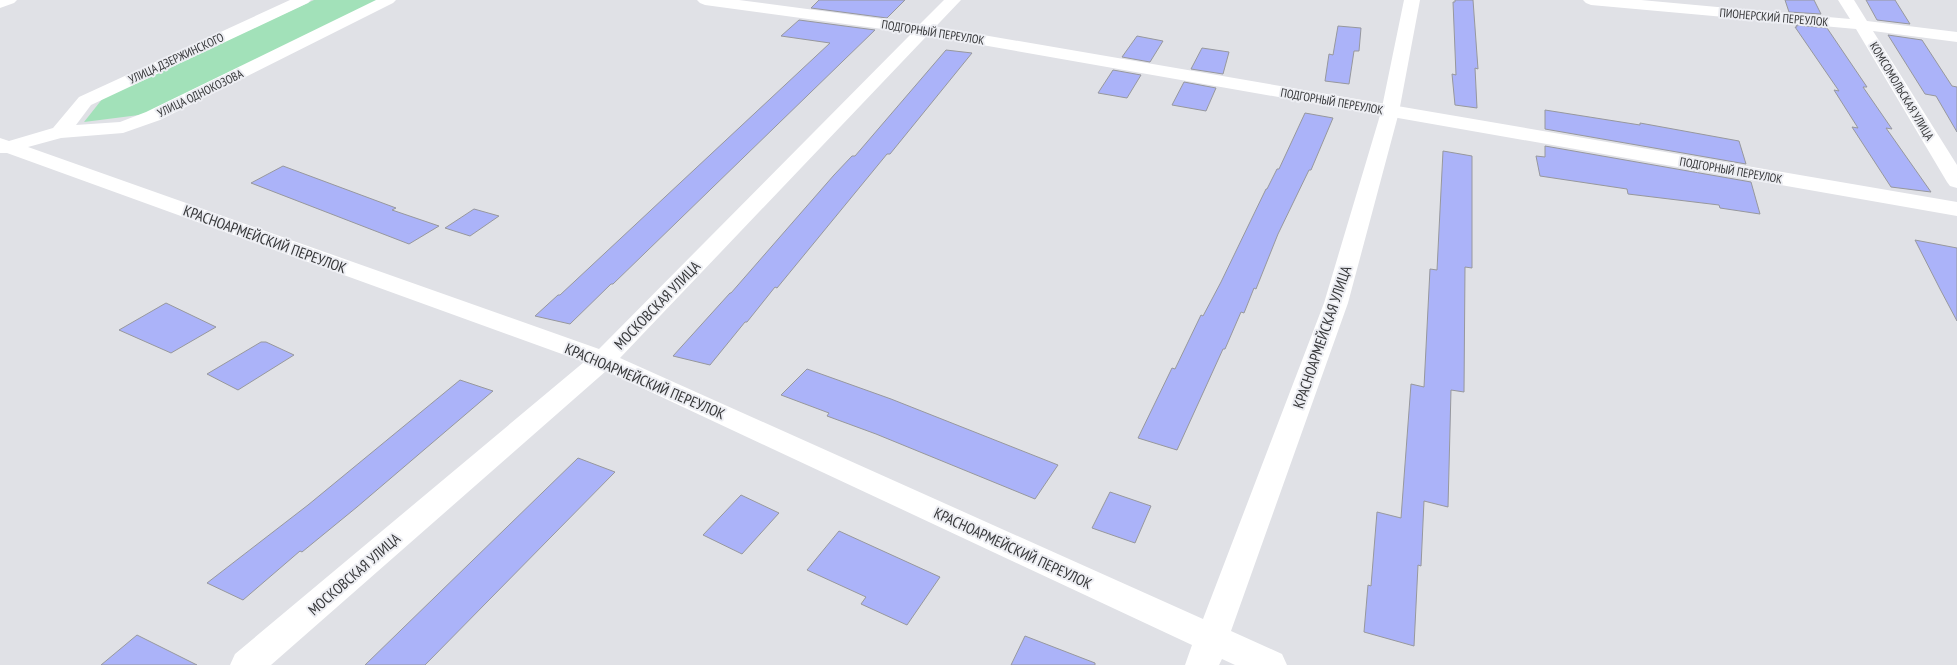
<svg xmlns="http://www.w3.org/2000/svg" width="1957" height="665" viewBox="0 0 1957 665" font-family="'PT Sans Narrow',sans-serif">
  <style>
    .green { fill: #a2e1b9 }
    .building { fill: #abb3f9; stroke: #97989d }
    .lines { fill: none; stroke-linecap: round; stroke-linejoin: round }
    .minor { fill: #fff; fill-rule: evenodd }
    .major { fill: #fff; fill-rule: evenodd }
    .labels { text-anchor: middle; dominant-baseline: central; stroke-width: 4; stroke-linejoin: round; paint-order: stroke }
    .far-street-label { font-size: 12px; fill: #363739; stroke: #edeef3 }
    .street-label { font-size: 15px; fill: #363739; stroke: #edeef3 }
  </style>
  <rect width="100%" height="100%" fill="#e0e1e6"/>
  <!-- green -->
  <path class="green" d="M314,0h67l-234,114 -63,8 19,-24z"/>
  <!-- building -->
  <path class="building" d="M819,0h86l-18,18 -76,-10z
    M1455,0h18l5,69 -3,-1 2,40 -22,-3 -3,-31 4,1 -3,-73h2z
    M1785,0h29l7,14 -32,-2z
    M1866,0h29l15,24 -33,-4z
    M799,20l76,10 -262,254h-2l-41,40 -35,-8 23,-21h2l270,-252 -49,-7z
    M1796,25l31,3 40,59h-4l29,42 -6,-1 45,64 -40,-5 -39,-60 6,1 -24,-38 5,1 -44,-64h2z
    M1338,26l23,2 -2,23h-5l-5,33 -24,-3 4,-27 4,1z
    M1888,35l34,5 30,46 5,1v45l-21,-36 -11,-2z
    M1137,36l26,5 -13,21 -28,-5z
    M1202,48l27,4 -6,22 -32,-5z
    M946,50l26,3 -82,101h-3l-110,134 -2,-1 -28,35h-2l-35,43 -37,-9 57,-63h1l103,-118 18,-19h3z
    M1113,70l28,5 -14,23 -29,-5z
    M1184,82l32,6 -10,23 -34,-6z
    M1545,110l95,15v-2l99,18 7,23 -201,-35z
    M1305,113l28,5 -22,52h-2l-31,64 -22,55 -2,-1 -10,25 -3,-1 -16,37h-2l-46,101 -39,-12 34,-70 3,1 26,-54 2,1 18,-34 45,-93h1l10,-20h2z
    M1545,146l206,36 9,32 -40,-6 -1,-3 -91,-11 -1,-5 -87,-13 -4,-20 9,1z
    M1443,151l29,5v112l-7,-1 -1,125 -13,-2 -3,117 -24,-6 -3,65 -3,-1 -4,81 -50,-14 4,-47 3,1 6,-74 24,6 10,-134 13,3 6,-118 7,1z
    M283,166l113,42 -4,2 47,16 -30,18 -158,-61z
    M474,209l25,7 -29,20 -25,-8z
    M1915,240l42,8v73l-17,-32z
    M166,303l50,24 -45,26 -52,-23z
    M261,342h5l28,13 -56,35 -31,-16z
    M807,369l84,30 167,66 -23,34 -159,-65 -49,-18 2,-3 -48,-18z
    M460,380l33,11 -136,116 -55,45 -2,-1 -57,49 -36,-17 101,-78z
    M578,458l37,14 -190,193h-60z
    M1110,492l41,14 -16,37 -43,-15z
    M741,495l38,18 -37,41 -39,-19z
    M839,531l101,46 -33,48 -46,-21 5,-7 -59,-27z
    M137,635l60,30h-96z
    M1025,636l70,27v2h-84z"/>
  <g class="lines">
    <!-- minor -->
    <path class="minor" d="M0,0h17l-3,3 -14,5z
      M290,0h21l-3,3 -217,102 -15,20 44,-3 26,-10 230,-112h20l-3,3 -233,117 -37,13 -62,5 -33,9 571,202 313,-316 -207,-28 -5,-2 -3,-3h42l181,24 24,-24h17l-341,358 583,261 121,-316 57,-191 23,-112h16l-21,112 -51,191 -117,328 51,23 5,11h-52l-13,-6 -3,6h-34l7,-20 -586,-274 -335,294h-41l5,-11 349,-292 -577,-209h-7v-15l9,3 44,-13 26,-31z
      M1583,0h58l209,19 -12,-19h16l13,21 90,11v10l-84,-11 84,134v23l-7,-2 -3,-4 -91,-153 -265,-24 -5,-2z"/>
    <!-- major -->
    <path class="major" d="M925,25l1032,177v14l-1038,-182 -3,-4 3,-4z"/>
  </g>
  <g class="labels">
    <!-- far-street labels -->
    <g class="far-street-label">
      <text transform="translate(1774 17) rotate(5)">ПИОНЕРСКИЙ ПЕРЕУЛОК</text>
      <text transform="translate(933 32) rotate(9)">ПОДГОРНЫЙ ПЕРЕУЛОК</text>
      <text transform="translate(176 58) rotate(-25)">УЛИЦА ДЗЕРЖИНСКОГО</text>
      <text transform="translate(1902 91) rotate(59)">КОМСОМОЛЬСКАЯ УЛИЦА</text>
      <text transform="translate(200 93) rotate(-26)">УЛИЦА ОДНОКОЗОВА</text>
      <text transform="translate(1332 101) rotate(10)">ПОДГОРНЫЙ ПЕРЕУЛОК</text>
      <text transform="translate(1731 170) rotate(10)">ПОДГОРНЫЙ ПЕРЕУЛОК</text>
    </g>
    <!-- street labels -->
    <g class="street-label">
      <text transform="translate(265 239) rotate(20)">КРАСНОАРМЕЙСКИЙ ПЕРЕУЛОК</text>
      <text transform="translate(657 305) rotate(-46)">МОСКОВСКАЯ УЛИЦА</text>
      <text transform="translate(1322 337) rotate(-71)">КРАСНОАРМЕЙСКАЯ УЛИЦА</text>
      <text transform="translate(645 381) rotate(23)">КРАСНОАРМЕЙСКИЙ ПЕРЕУЛОК</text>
      <text transform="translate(1013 548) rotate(25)">КРАСНОАРМЕЙСКИЙ ПЕРЕУЛОК</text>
      <text transform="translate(354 574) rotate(-41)">МОСКОВСКАЯ УЛИЦА</text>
    </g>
  </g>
</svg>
